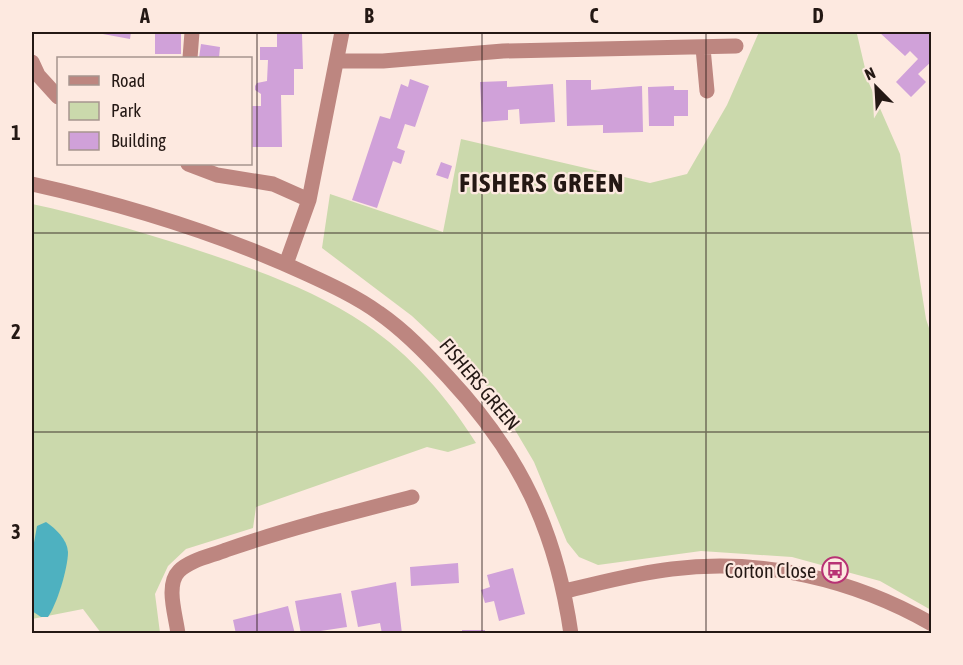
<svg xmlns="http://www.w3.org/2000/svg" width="963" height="665" viewBox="0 0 963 665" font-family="'Asap Condensed',sans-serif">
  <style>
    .green { fill: #cbd9ac }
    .water { fill: #4eb1c0 }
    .building { fill: #d0a1d9 }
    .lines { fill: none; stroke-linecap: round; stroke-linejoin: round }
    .minor { stroke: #bd8680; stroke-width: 15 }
    .grid { fill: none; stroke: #241814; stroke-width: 1.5; stroke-opacity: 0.55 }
    .labels { text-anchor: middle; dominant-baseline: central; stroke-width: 4.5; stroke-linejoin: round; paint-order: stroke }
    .street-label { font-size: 20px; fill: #241814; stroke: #fde9e0 }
    .poi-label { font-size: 20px; fill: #241814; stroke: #fde9e0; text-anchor: end }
    .district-label { font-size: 26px; font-weight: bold; letter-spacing: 1.5px; fill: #241814; stroke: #fde9e0 }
    .neatline { fill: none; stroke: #241814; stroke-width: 2 }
    .grid-label { font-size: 20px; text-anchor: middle; font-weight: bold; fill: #241814 }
  </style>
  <rect width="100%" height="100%" fill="#fde9e0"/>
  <!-- green -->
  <path class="green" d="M759,32h84l14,2 11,47 32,73 26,165 5,15v276l-51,-29 -88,-24 -91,-6 -103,14 -19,-8 -12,-15 -33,-80 -42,-71 -80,-75 -90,-68 8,-54 113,38 18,-93 189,44 37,-9 40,-69z
    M32,204c52,11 102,26 153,42 61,20 127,42 180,78 46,31 82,73 111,119l-28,9 -21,-5 -171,60 -3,21 -67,21 -18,17 -13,28 5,39h-59l-18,-24 -51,10z"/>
  <!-- water -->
  <path class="water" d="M46,522c10,7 21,17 22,30 0,16 -11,52 -20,65h-7l-9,-6v-57l5,-28z"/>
  <!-- building -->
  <path class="building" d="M92,32h39l-1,7z
    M155,32h26v22h-26z
    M266,32h41v2h-5l1,35h-9v26h-13l1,52h-31l-1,-41h11v-12l-6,-4v-4l2,-3 10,-2 1,-21h-8v-13h17v-13h-11z
    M879,32h53v29l-14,13 8,8 -15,15 -15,-15 22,-23 -8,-8 -5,5z
    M201,44l19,3 -1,11h-20z
    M410,79l19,7 -14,41 -10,-3 -8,24 8,3 -4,13 -8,-3 -16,47 -25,-8 28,-84 10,3 11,-35 7,3z
    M566,80h25v10l51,-4 1,46 -40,1v-8l-36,1z
    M507,81v6l46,-3 2,38 -35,2 -1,-15 -11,1v10l-26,2 -2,-40z
    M674,86v4h14v26h-14v10h-25l-1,-39z
    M441,162l11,4 -4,13 -12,-4z
    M458,563l1,20 -48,3 -1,-19z
    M513,568l12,46 -26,7 -5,-20 -9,2 -4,-13 9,-3 -3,-12z
    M396,582l6,52h-20l-2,-11 -22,4 -7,-36z
    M341,593l6,34 -46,7 -6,-33z
    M288,606l7,28h-59l-3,-14z
    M462,630h23v4h-23z"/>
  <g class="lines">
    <!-- minor -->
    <path class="minor" d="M703,48l4,43
      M190,58l2,-26
      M337,61h46l120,-10 233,-5
      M32,62l6,13 20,22
      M188,164l29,11 56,9 36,16
      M32,184c94,21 187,49 275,90 24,11 50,23 72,39 26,18 48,41 69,64 72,77 108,153 123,257
      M286,264l23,-64 33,-168
      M565,591c35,-8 71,-18 107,-22 91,-11 181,10 260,55
      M178,634c-2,-18 -13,-49 1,-63 11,-11 32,-15 47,-21 61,-21 124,-37 186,-53"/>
  </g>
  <!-- grid -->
  <path class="grid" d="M257,32v602M482,32v602M706,32v602M32,233h900M32,432h900"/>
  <!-- icons -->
  <defs>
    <g id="bus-ring" transform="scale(1.35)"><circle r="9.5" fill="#fde9e0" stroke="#b83274" stroke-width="1.5"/><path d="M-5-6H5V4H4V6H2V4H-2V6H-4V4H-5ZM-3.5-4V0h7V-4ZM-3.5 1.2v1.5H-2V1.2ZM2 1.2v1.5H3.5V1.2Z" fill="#b83274"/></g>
  </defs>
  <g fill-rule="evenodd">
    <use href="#bus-ring" x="835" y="570"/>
  </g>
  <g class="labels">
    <!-- street labels -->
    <g class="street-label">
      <text transform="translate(480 384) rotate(50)">FISHERS GREEN</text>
    </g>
    <!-- poi labels -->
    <g class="poi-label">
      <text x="816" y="570">Corton Close</text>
    </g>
    <!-- district labels -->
    <g class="district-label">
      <text x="542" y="183">FISHERS GREEN</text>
    </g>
  </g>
  <!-- border -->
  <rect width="963" height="665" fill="none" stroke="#fde9e0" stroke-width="66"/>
  <!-- legend -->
  <rect x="57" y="57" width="195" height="108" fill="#fde9e0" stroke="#a6958e" stroke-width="1.5"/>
  <rect x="69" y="76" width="30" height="9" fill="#bd8680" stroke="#a6958e" stroke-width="1.5"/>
  <text x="111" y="87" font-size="18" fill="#241814">Road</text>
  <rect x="69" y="102" width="30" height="18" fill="#cbd9ac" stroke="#a6958e" stroke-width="1.5"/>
  <text x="111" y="117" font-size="18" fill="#241814">Park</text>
  <rect x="69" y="132" width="30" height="18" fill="#d0a1d9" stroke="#a6958e" stroke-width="1.5"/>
  <text x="111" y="147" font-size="18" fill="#241814">Building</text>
  <!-- north arrow -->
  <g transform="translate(876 87) rotate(336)" stroke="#fde9e0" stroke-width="4.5" paint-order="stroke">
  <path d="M0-4.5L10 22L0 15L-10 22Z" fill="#241814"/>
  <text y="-9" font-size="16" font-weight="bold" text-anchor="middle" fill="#241814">N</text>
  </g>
  <rect x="33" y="33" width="897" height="599" class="neatline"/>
  <g class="grid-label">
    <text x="145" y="23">A</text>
    <text x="369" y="23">B</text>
    <text x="594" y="23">C</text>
    <text x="818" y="23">D</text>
    <text x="16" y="140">1</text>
    <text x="16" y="339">2</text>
    <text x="16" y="539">3</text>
  </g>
</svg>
